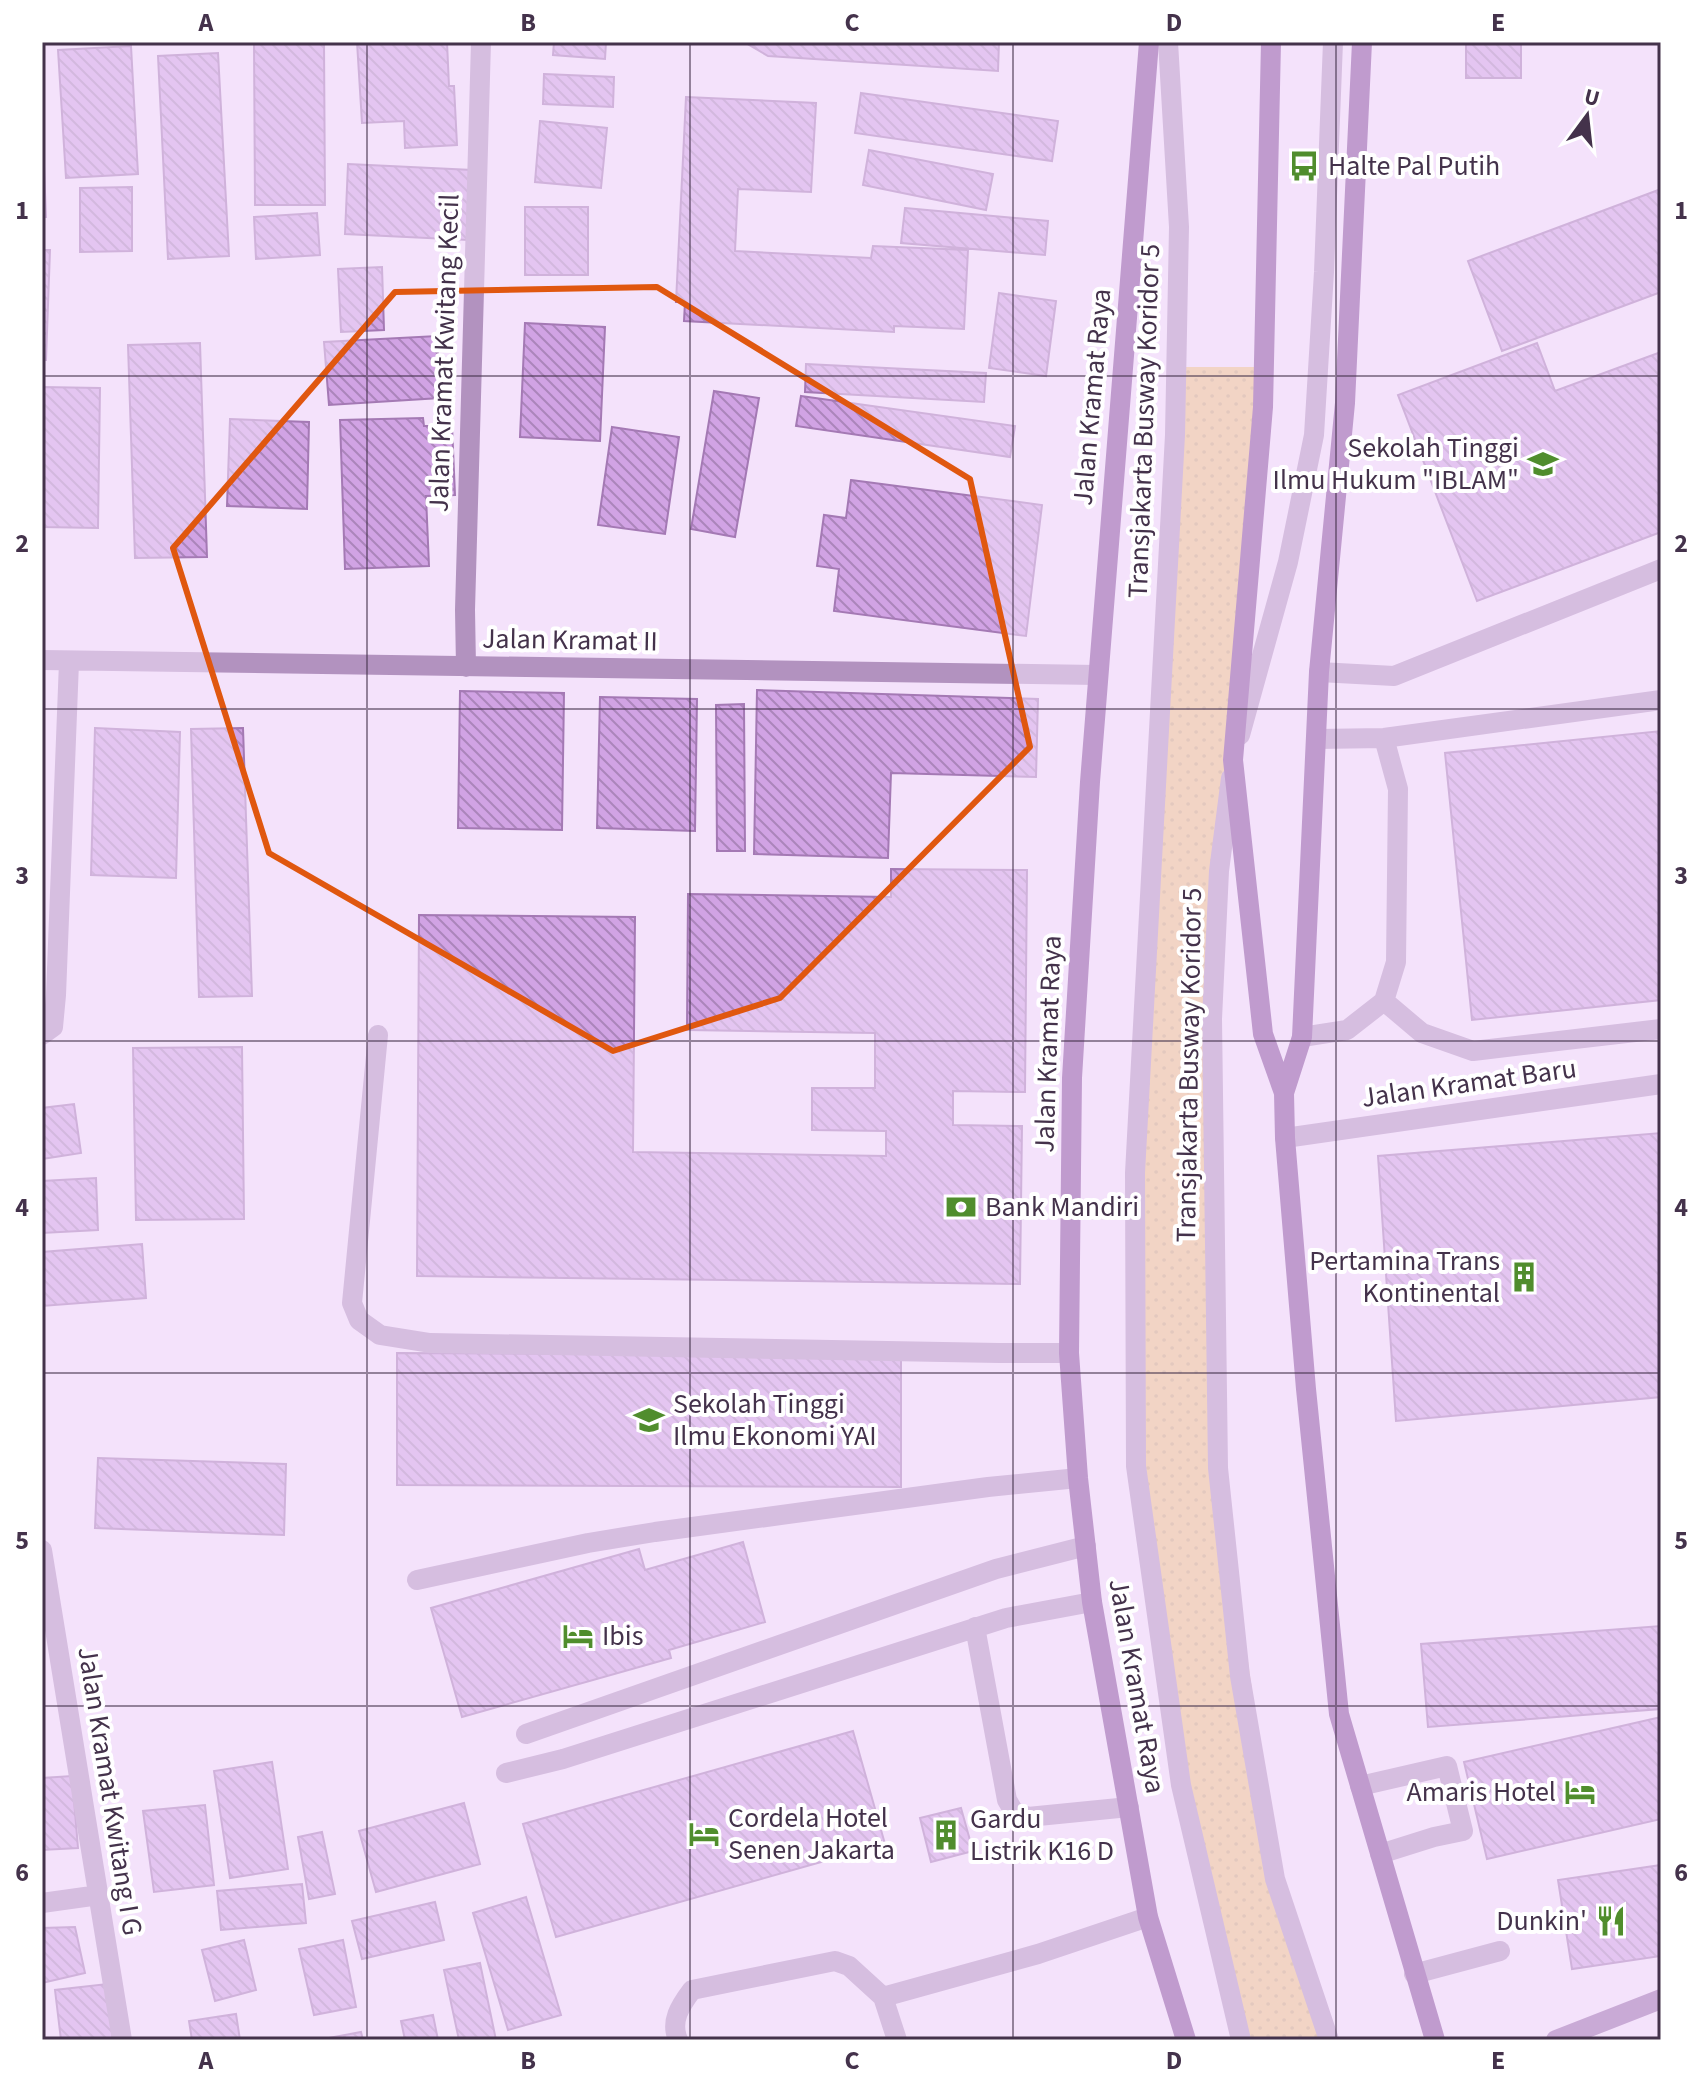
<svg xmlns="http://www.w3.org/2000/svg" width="1703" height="2082" viewBox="0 0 1703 2082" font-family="'Source Sans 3',sans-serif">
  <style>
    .grass { fill: url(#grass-dots) }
    .building { fill: url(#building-back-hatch); stroke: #a479b4; stroke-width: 2 }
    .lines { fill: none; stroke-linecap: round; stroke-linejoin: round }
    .lane { stroke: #b292bf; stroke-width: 20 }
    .street { stroke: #b292bf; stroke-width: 20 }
    .secondary { stroke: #9667a8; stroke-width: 20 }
    .primary { stroke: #814697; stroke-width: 20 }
    .marked { fill: none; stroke: #e0570f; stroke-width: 6; stroke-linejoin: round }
    .grid { fill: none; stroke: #44324b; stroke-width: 2; stroke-opacity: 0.55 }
    .labels { text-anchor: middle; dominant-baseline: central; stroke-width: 8; stroke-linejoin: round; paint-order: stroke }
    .poi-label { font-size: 28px; fill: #44324b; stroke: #fff; text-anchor: start }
    .street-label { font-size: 28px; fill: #44324b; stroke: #fff }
    .neatline { fill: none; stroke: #44324b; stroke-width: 3 }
    .grid-label { font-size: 26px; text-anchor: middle; font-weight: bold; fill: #44324b }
  </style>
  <defs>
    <pattern id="grass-dots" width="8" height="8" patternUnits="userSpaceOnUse" patternTransform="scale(2)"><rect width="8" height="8" fill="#efc484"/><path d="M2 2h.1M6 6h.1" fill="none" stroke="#cea974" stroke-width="1.8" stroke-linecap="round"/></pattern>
    <pattern id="building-back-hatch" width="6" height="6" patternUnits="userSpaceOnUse" patternTransform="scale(2)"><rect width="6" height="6" fill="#d1a3e4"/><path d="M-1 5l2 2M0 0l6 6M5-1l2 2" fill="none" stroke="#ab85bb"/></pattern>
  </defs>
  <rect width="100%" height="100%" fill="#f4e2fb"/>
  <!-- grass -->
  <path class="grass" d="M1177,367h87l-45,504 -2,570 64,455 48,144h-84l-65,-262 -44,-312 8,-455z"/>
  <!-- building -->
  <path class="building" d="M254,42h70l1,163h-70z
    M357,42h90l2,44h5l3,59 -52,3 -1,-27 -42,2z
    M554,42h52l-1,17 -52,-4z
    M744,42h255l-1,29 -230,-15z
    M1466,42h55v36h-55z
    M131,46l7,128 -72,4 -8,-128z
    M218,53l11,203 -61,3 -10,-203z
    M544,74l70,3 -1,30 -70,-3z
    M861,93l197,28 -6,40 -197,-28z
    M686,97l130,6 -5,89 -73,-3 -3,62 136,7 2,-12 95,4 -4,79 -70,-3v6l-210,-11 1,-19h-9z
    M42,116l4,101h-4z
    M540,121l67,7 -6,60 -66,-6z
    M869,150l124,24 -7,36 -123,-25z
    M348,164l124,6 -4,70 -123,-6z
    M132,187v64l-52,1v-64z
    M1661,189v103l-159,59 -34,-90z
    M525,207h63v68h-63z
    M905,208l143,13 -3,34 -144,-12z
    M317,213l3,42 -64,4 -2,-42z
    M42,250h8l-4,110h-4z
    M382,267l2,63 -43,2 -3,-63z
    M999,293l57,8 -10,75 -57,-8z
    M525,323l80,4 -5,114 -80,-4z
    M437,336l3,62 -111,7 -5,-63z
    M200,343l7,214 -72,1 -7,-213z
    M1537,343l18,48 106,-39v180l-184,69 -79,-206z
    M806,364l180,9 -2,29 -179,-10z
    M42,387l58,1 -2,140 -56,-1z
    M714,391l45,7 -24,139 -44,-8z
    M801,396l214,30 -5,31 -214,-31z
    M423,418l1,8h28l3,69 -29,1 3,70 -84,3 -5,-149z
    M230,419l79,3 -2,87 -80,-3z
    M612,427l67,10 -14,97 -67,-9z
    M851,480l191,25 -16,131 -192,-25 5,-42 -22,-3 7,-51 22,3z
    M757,690l281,9 -2,78 -145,-4 -3,85 -134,-4z
    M460,691l104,2 -2,137 -104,-2z
    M600,697l97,2 -2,132 -98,-3z
    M744,704l1,147h-28l-1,-146z
    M95,728l85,4 -4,146 -85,-3z
    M243,728l9,268 -53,1 -8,-268z
    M1661,731v269l-189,20 -27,-267z
    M891,869l136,1 -2,222 -72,-1v34l69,1 -2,158 -603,-8 2,-361 216,2 -2,235 253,4v-25l-74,-1v-42h63v-55l-188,-3 1,-136 203,3z
    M242,1047l2,172 -108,1 -3,-172z
    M74,1104l7,49 -39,6v-51z
    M1661,1133v264l-265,24 -18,-265z
    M96,1178l2,52 -56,3v-52z
    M142,1244l4,54 -104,8v-54z
    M397,1353l504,2v132l-504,-2z
    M98,1458l188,6 -2,71 -189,-7z
    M743,1542l22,80 -96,28 2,8 -209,59 -31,-109 208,-59 6,21z
    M1661,1626v83l-233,18 -7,-83z
    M1661,1717v102l-174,40 -23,-97z
    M853,1731l32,113 -329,93 -33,-113z
    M272,1762l16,107 -58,9 -16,-107z
    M72,1776l6,72 -36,2v-72z
    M464,1803l16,61 -104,28 -17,-61z
    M205,1805l9,80 -60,7 -11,-81z
    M961,1808l12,43 -42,11 -11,-44z
    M322,1832l13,62 -26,5 -11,-62z
    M1661,1865v91l-89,13 -14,-89z
    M302,1884l4,39 -85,7 -4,-39z
    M526,1897l35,118 -53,15 -35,-117z
    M435,1902l9,38 -82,19 -10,-38z
    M75,1927l10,46 -43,10v-55z
    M244,1940l12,50 -41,11 -13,-51z
    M343,1940l13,67 -42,8 -15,-66z
    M480,1963l16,77h-37l-15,-70z
    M107,1984l6,56h-52l-6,-50z
    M236,2014l4,26h-48l-3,-19z
    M433,2015l5,25h-33l-4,-19z
    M361,2032l2,8h-45z"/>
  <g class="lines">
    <!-- lane -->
    <path class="lane" d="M1168,42l11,185 -4,208 -40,738 1,293 45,319 60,255
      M1319,672l75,4 267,-107
      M1240,735l48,-173 26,-127 10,-163 9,-230
      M1317,739l67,-1 277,-38
      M1231,778l-12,93 -7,148 6,449 22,208 35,203 54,161
      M1384,1001l38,32 51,18 188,-22
      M378,1035l-26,268 7,17 21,15 50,8 569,10h70
      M1302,1037l45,-7 37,-29 12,-39 2,-173 -14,-51
      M417,1580l171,-37 67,-11 333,-45 90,-9
      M975,1627l32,173 7,12 14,5 101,-10
      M526,1734l470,-165 90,-23
      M506,1773l57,-14 443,-141 86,-16
      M1360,1786l87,-20 16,65 -29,6 -54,17
      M1414,1974l86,-23
      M883,1997l155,-43 110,-37
      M678,2040c-8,-19 2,-34 14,-50l143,-29 14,5 34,31 14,43"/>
    <!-- street -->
    <path class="street" d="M42,660l1055,15
      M466,667l-1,-57 16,-568
      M42,1035l11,-8 3,-32 13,-333
      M1285,1138l376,-54
      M42,1550l80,490
      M42,1903l57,-8"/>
    <!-- secondary -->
    <path class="secondary" d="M1556,2040l105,-41"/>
    <!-- primary -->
    <path class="primary" d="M1149,42l-59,740 -18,296 -3,275 9,125 14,124 56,315 38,123
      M1271,42l-8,365 -30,353 30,274 21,59
      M1362,42l-17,361 -26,269 -17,365 -18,56 1,45 21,251 33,325 96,326"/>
  </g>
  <!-- marked area -->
  <path d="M0 0H1703V2082H0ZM657,287l313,192 60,268 -250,251 -167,53 -344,-198 -96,-305 222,-256z" fill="#f4e2fb" fill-opacity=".55" fill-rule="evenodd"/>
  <path class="marked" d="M657,287l313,192 60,268 -250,251 -167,53 -344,-198 -96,-305 222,-256z"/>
  <!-- grid -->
  <path class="grid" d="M367,42v1998M690,42v1998M1013,42v1998M1336,42v1998M42,376h1619M42,709h1619M42,1041h1619M42,1373h1619M42,1706h1619"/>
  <!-- icons -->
  <defs>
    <g id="bus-bare" transform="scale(2.4)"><path d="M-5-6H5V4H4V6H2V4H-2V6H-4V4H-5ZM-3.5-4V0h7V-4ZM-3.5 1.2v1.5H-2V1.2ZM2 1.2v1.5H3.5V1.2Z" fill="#508d2d" stroke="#fff" stroke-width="2.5" paint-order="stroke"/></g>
    <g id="university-bare" transform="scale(2.4)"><path d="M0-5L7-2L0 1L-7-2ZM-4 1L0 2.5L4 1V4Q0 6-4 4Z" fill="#508d2d" stroke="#fff" stroke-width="2.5" paint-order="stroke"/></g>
    <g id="bank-bare" transform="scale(2.4)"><path d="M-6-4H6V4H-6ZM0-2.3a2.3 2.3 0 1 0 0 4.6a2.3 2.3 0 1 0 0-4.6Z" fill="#508d2d" stroke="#fff" stroke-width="2.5" paint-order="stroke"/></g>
    <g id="building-bare" transform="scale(2.4)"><path d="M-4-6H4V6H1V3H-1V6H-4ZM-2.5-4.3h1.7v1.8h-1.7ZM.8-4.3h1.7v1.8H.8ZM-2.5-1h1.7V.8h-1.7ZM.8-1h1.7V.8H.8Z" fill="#508d2d" stroke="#fff" stroke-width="2.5" paint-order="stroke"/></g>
    <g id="hotel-bare" transform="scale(2.4)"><path d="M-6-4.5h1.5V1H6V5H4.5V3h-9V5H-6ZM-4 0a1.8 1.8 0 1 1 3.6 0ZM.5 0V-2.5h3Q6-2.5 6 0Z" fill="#508d2d" stroke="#fff" stroke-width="2.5" paint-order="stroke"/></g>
    <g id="restaurant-bare" transform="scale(2.4)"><path d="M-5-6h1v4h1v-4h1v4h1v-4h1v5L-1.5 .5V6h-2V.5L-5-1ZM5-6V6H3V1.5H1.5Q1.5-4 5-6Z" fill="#508d2d" stroke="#fff" stroke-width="2.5" paint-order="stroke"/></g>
  </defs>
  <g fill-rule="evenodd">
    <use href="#bus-bare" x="1304" y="166"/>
    <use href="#university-bare" x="1543" y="464"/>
    <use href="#bank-bare" x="961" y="1207"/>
    <use href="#building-bare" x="1524" y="1277"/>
    <use href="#university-bare" x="649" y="1420"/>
    <use href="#hotel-bare" x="578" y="1636"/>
    <use href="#hotel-bare" x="1580" y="1792"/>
    <use href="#hotel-bare" x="704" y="1834"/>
    <use href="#building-bare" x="946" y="1835"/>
    <use href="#restaurant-bare" x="1611" y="1921"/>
  </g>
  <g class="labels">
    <!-- poi labels -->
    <g class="poi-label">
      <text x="1328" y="166">Halte Pal Putih</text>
      <text x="1519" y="448" text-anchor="end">Sekolah Tinggi<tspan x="1519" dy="32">Ilmu Hukum "IBLAM"</tspan></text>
      <text x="985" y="1207">Bank Mandiri</text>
      <text x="1500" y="1261" text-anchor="end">Pertamina Trans<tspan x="1500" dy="32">Kontinental</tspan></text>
      <text x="673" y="1404">Sekolah Tinggi<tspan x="673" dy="32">Ilmu Ekonomi YAI</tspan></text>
      <text x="602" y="1636">Ibis</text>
      <text x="1556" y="1792" text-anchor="end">Amaris Hotel</text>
      <text x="728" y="1818">Cordela Hotel<tspan x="728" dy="32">Senen Jakarta</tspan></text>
      <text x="970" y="1819">Gardu<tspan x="970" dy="32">Listrik K16 D</tspan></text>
      <text x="1587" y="1921" text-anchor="end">Dunkin'</text>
    </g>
    <!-- street labels -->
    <g class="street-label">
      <text transform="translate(444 353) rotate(-88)">Jalan Kramat Kwitang Kecil</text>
      <text transform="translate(1092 397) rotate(-85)">Jalan Kramat Raya</text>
      <text transform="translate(1144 421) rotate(-88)">Transjakarta Busway Koridor 5</text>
      <text transform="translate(570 640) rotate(1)">Jalan Kramat II</text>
      <text transform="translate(1048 1044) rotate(-88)">Jalan Kramat Raya</text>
      <text transform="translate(1189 1065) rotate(-89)">Transjakarta Busway Koridor 5</text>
      <text transform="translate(1469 1083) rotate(-8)">Jalan Kramat Baru</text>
      <text transform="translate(1137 1686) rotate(80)">Jalan Kramat Raya</text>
      <text transform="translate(110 1791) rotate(81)">Jalan Kramat Kwitang I G</text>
    </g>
  </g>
  <!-- border -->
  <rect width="1703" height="2082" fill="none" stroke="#ffffff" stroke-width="88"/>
  <!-- north arrow -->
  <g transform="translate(1587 116) rotate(15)" stroke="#ffffff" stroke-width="6" paint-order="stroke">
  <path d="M0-6L14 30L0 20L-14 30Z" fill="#44324b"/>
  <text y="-12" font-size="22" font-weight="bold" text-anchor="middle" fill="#44324b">U</text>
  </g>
  <rect x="44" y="44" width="1615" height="1994" class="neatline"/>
  <g class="grid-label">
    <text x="206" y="31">A</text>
    <text x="528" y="31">B</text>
    <text x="852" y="31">C</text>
    <text x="1174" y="31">D</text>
    <text x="1498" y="31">E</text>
    <text x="22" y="219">1</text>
    <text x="1681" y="219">1</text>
    <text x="22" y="552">2</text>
    <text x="1681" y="552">2</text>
    <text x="22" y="884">3</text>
    <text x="1681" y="884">3</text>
    <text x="22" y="1216">4</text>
    <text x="1681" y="1216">4</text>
    <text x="22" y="1549">5</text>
    <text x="1681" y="1549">5</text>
    <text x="22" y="1881">6</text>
    <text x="1681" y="1881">6</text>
    <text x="206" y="2069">A</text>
    <text x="528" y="2069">B</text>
    <text x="852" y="2069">C</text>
    <text x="1174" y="2069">D</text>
    <text x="1498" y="2069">E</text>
  </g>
</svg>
